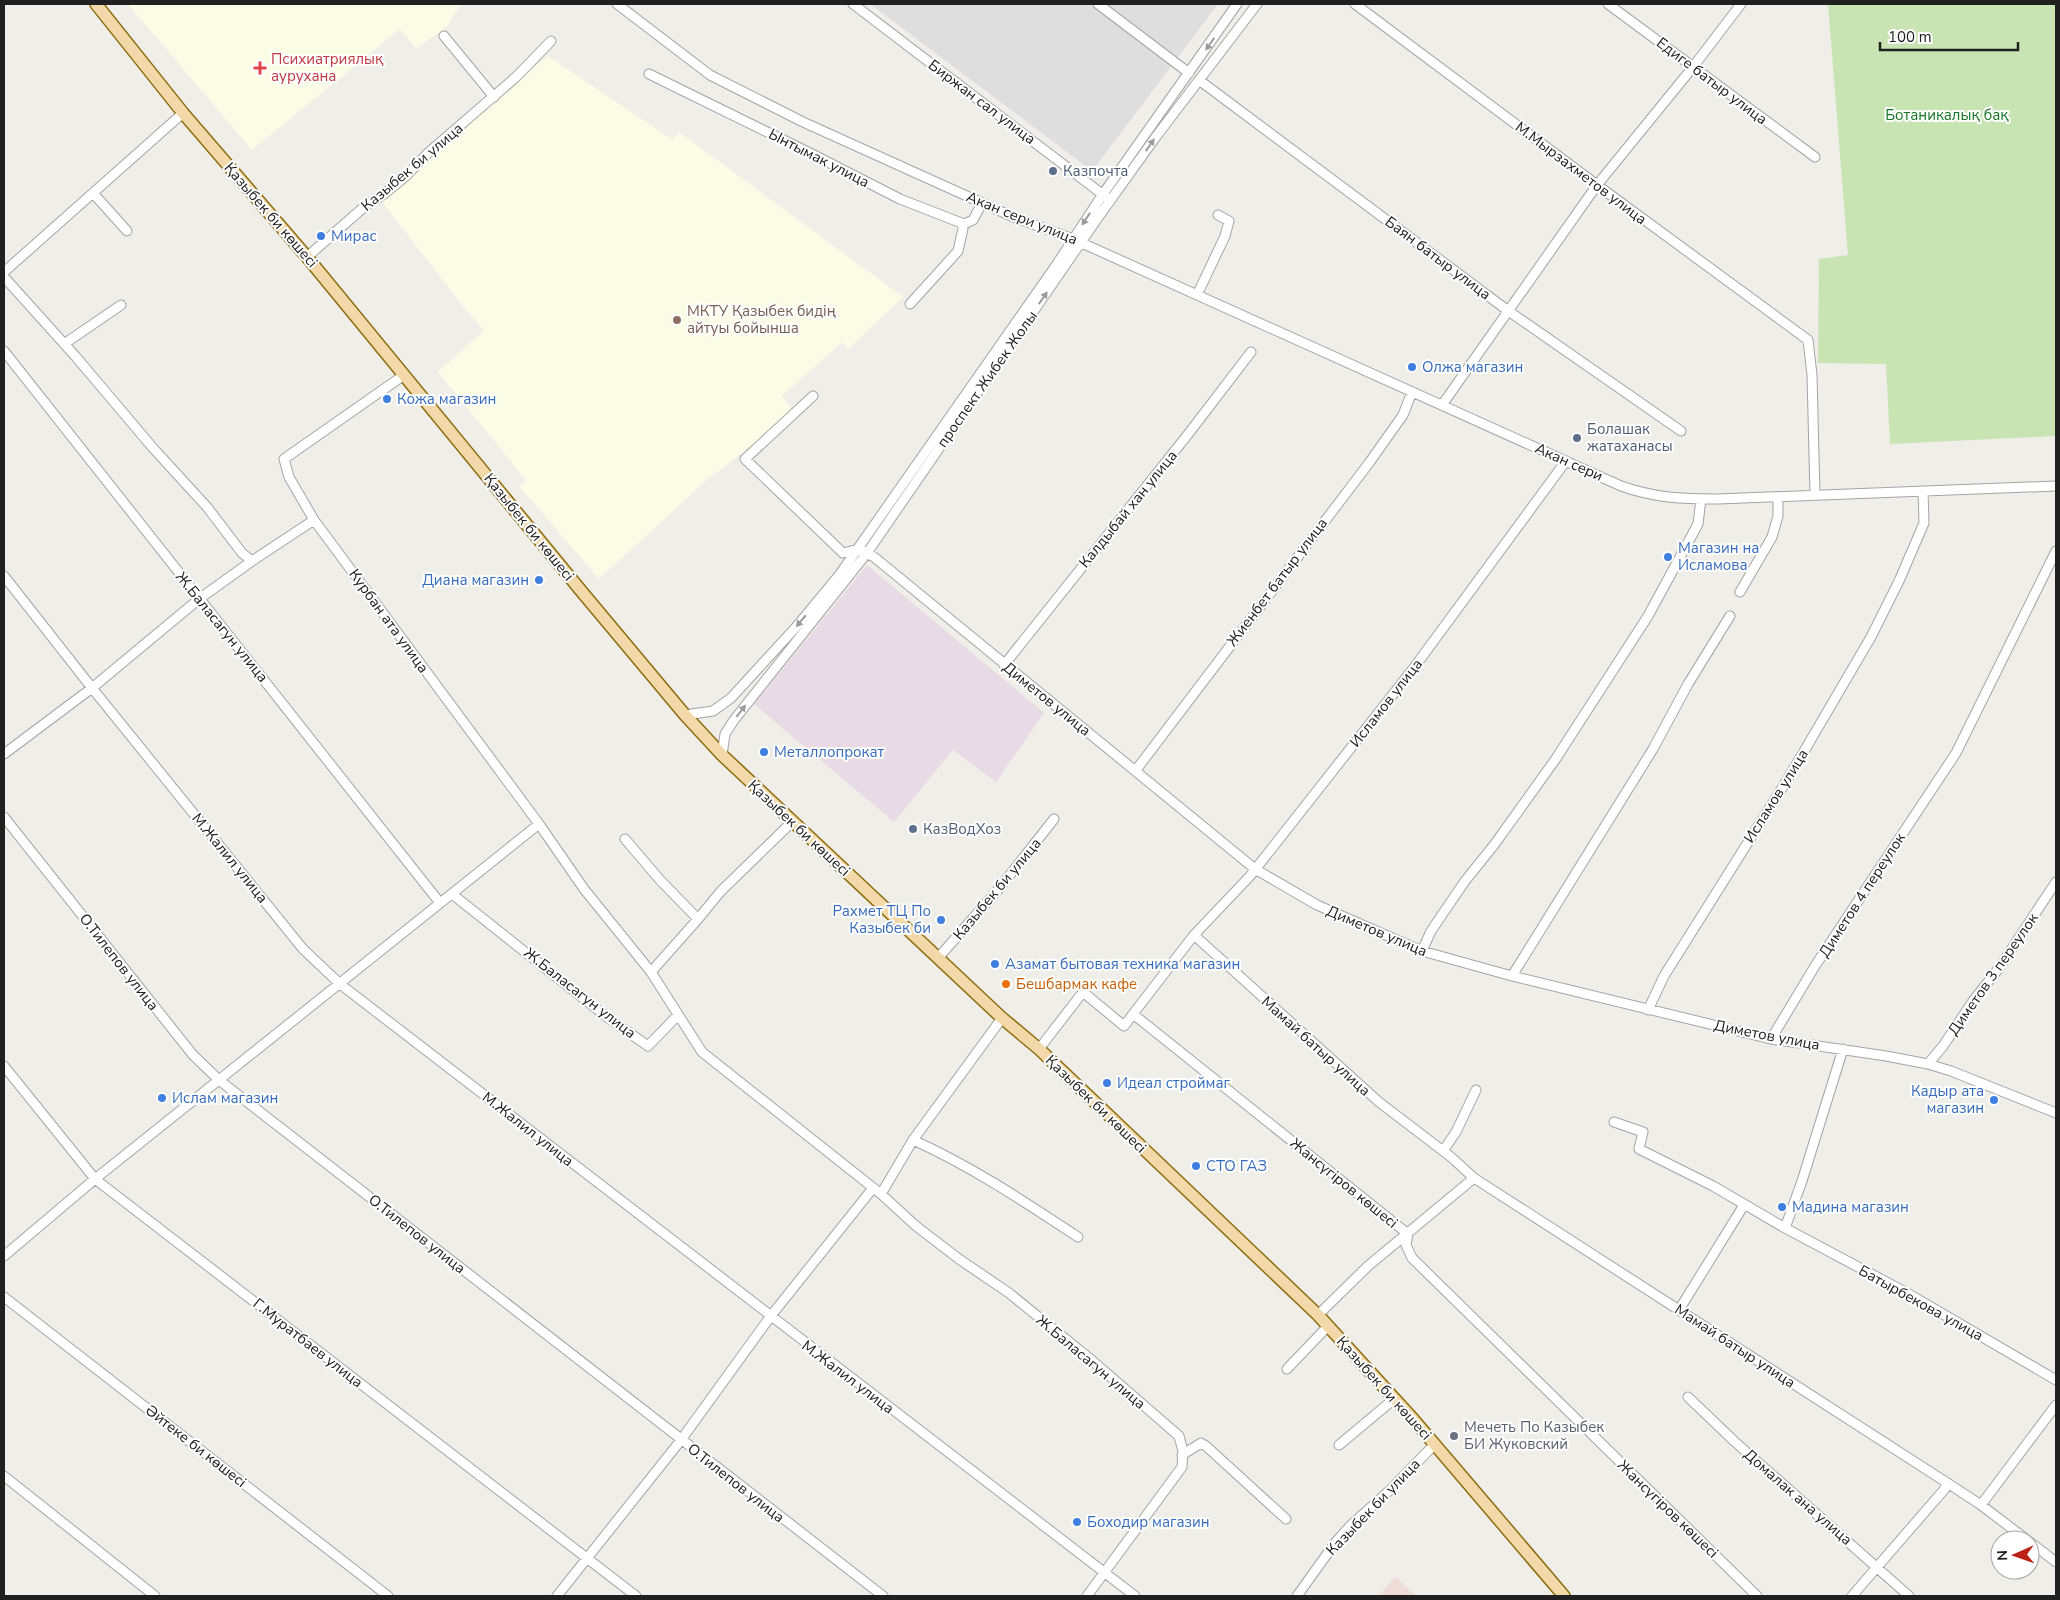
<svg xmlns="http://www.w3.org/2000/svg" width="2060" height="1600" viewBox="0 0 2060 1600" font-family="'Nunito Sans',sans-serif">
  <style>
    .residential { fill: #dedede }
    .commercial { fill: #efdcd9 }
    .industrial { fill: #e8dbe5 }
    .education { fill: #fbfce5 }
    .grass { fill: #c8e4b3 }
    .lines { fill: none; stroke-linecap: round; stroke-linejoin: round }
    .minor-casing { stroke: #a4a4a4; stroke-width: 11 }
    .major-casing { stroke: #8e6d0f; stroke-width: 14 }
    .minor { stroke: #fff; stroke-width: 9 }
    .major { stroke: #f3d9aa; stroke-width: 11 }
    .oneway { fill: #9b9b9b }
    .health-dot { fill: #e0444e; stroke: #fff; stroke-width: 2 }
    .service-dot { fill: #5c6f8a; stroke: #fff; stroke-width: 2 }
    .shop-dot { fill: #3f7fe0; stroke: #fff; stroke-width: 2 }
    .education-dot { fill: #8d6e63; stroke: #fff; stroke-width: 2 }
    .food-dot { fill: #e8710a; stroke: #fff; stroke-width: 2 }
    .worship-dot { fill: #6b7280; stroke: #fff; stroke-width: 2 }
    .labels { text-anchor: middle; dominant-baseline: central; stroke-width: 4; stroke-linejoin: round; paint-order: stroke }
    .health-label { font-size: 15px; fill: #be3a42; stroke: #fff; text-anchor: start }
    .street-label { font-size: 15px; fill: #202020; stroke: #fff }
    .park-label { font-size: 15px; fill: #177626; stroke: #fff }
    .service-label { font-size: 15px; fill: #4e5e75; stroke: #fff; text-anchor: start }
    .shop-label { font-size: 15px; fill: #366cbe; stroke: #fff; text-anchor: start }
    .education-label { font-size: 15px; fill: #785e54; stroke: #fff; text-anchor: start }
    .food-label { font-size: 15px; fill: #c56008; stroke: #fff; text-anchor: start }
    .worship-label { font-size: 15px; fill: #5b616d; stroke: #fff; text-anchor: start }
  </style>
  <rect width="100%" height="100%" fill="#f0eee8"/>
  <!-- residential -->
  <path class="residential" d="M870,4h348l-126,167z"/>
  <!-- commercial -->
  <path class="commercial" d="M1395,1577l21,18 2,1h-39z"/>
  <!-- industrial -->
  <path class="industrial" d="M867,565l177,148 -48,69 -43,-32 -59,72 -140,-118z"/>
  <!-- education -->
  <path class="education" d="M128,4h333l-15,24 -30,20 -16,-19 -148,121z
    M548,56l125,84 6,-8 224,165 -55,52 -6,-7 -60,54 11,15 -61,50 -23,17 -110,101 -79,-92 6,-7 -88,-108 46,-42 -19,-21 -85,-110z"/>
  <!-- grass -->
  <path class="grass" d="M1828,4h228v432l-166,8 -4,-80 -68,-1 1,-104 29,-4z"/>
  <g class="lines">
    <!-- minor casing -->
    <g class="minor-casing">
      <path id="minor" d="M617,4l93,71 93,47 208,94 62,23 548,247c34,12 61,13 97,13l338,-13
        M853,4l253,193
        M1098,4l91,69
        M1355,4l242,181 211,155 4,35 3,120
        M1608,4l207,153
        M444,36l50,61
        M649,74l163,80 88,45 64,25 9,-4 9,-17
        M1199,80l308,230 174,121
        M93,193l34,38
        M307,257l57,-50 20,-13 22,-18 22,-23 88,-76 35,-36
        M4,272l179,-159
        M4,277l72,80 77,91 54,59 35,46 10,8 62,-41
        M1197,295l28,-59 4,-15 -11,-6
        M910,304l48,-53 6,-27
        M64,344l57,-39
        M4,351l436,552
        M404,375l-120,84 5,18 25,43 225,304 45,65 67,83 51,80 179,142 35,32 43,33 50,34 80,65 90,78 4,15 -1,16 -95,129
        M813,396l-68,63 98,94 16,-4 15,8 381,312 62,36 105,46 90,25 259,63 115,17 42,8 23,7 105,42
        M1442,405l155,-220 96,-118 48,-63
        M4,576l88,112 211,261 37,35 795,612
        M1740,592l32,-55 6,-21v-19
        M1004,665l185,-232 62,-81
        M685,715l28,-4 18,-13 66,-72 43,-52 217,-310 46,-70 134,-190
        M4,754l88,-66 107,-89 53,-38
        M722,755l3,-21 9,-14 133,-167 230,-334 58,-81 102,-134
        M1136,770l233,-307 34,-48 9,-23
        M4,817l189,238 26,25 664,516
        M625,839l35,41 38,39 23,-28 71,-69
        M452,894l155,123 41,29 30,-31
        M1194,935l185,167 72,55 23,21 475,306 32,21 46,35
        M1422,951l9,-20 34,-50 29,-36 61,-85 93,-144 50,-92 3,-25
        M938,958l60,-68 56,-71
        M651,972l47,-53
        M1512,976l141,-227 35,-65 42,-68
        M1648,1010l16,-34 125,-199 82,-140 28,-56 25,-58 -1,-32
        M1133,1014l61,-79 56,-59 163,-207 153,-208
        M1771,1039l44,-73 141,-213 100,-202
        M1039,1049l44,-57 41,34 9,-12 275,220 -2,11 6,13 345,338
        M1928,1064l15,-18 30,-45 26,-33 57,-86
        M4,1066l91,113 541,417
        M1614,1122l29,10 -4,17 74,37 72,42 122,65 149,87
        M913,1140l89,-122
        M1443,1151l13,-19 20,-42
        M881,1194l32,-54c58,26 112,62 165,97
        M1785,1228l17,-47 41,-132
        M4,1256l91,-77 444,-355
        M4,1297l384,299
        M1679,1310l65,-105
        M1318,1315l50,-49 106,-88
        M1287,1369l41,-43
        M1688,1397l46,44 175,155
        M1339,1445l55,-46
        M1182,1455l19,-12 5,3 80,73
        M4,1476l151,120
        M1981,1505l75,-100
        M2030,1542l26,20
        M557,1596l124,-156 89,-123 103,-129
        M1297,1596l38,-53 16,-18 39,-35 44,-45
        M1852,1596l97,-112"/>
    </g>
    <!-- major casing -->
    <g class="major-casing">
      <path id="major" d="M96,4l87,109 124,144 275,335 103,123 37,40 280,263 37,31 279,266 95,104 151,177"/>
    </g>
    <!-- minor -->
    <use href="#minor" class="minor"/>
    <!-- major -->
    <use href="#major" class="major"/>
  </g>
  <!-- one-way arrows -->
  <defs><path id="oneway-solid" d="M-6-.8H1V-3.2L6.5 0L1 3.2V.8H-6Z" transform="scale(1.25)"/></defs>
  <g class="oneway">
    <use href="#oneway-solid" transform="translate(1210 44) rotate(125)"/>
    <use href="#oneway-solid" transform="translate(1150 145) rotate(-55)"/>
    <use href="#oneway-solid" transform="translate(1086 219) rotate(123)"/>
    <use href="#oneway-solid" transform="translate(1043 298) rotate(-55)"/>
    <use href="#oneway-solid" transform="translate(801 621) rotate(130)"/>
    <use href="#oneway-solid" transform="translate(741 711) rotate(-52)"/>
  </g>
  <!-- markers -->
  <path class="health-dot" d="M257.5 60.5h5v5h5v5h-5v5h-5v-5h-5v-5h5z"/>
  <g class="service-dot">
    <circle cx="1053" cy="171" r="5"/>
    <circle cx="1577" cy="438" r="5"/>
    <circle cx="913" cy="829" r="5"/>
  </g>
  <g class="shop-dot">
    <circle cx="321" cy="236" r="5"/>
    <circle cx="1412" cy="367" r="5"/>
    <circle cx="387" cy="399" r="5"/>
    <circle cx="1668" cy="557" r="5"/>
    <circle cx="539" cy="580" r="5"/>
    <circle cx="764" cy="752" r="5"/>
    <circle cx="941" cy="920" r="5"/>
    <circle cx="995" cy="964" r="5"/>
    <circle cx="1107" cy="1083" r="5"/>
    <circle cx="162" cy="1098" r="5"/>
    <circle cx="1994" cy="1100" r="5"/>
    <circle cx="1196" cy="1166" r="5"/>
    <circle cx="1782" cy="1207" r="5"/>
    <circle cx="1077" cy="1522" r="5"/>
  </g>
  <circle class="education-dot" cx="677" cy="320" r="5"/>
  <circle class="food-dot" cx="1006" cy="984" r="5"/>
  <circle class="worship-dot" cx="1454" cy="1436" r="5"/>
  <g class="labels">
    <!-- health labels -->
    <g class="health-label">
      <text x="271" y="59">Психиатриялық<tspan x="271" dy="17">аурухана</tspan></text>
    </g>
    <!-- street labels -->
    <g class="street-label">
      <text transform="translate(1712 81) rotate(37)">Едиге батыр улица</text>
      <text transform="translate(982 102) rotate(37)">Биржан сал улица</text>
      <text transform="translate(819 158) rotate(27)">Ынтымак улица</text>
      <text transform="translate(412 167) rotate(-40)">Казыбек би улица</text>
      <text transform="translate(1581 173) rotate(37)">М.Мырзахметов улица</text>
      <text transform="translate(271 215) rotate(49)">Қазыбек би көшесі</text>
      <text transform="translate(1022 218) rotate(22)">Акан сери улица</text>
      <text transform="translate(1438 258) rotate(37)">Баян батыр улица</text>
      <text transform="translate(987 379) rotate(-55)">проспект Жибек Жолы</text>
      <text transform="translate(1569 462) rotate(24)">Акан сери</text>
      <text transform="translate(1128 509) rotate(-51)">Калдыбай хан улица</text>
      <text transform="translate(529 527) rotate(51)">Қазыбек би көшесі</text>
      <text transform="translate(1277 582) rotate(-53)">Жиенбет батыр улица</text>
      <text transform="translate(389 621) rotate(54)">Курбан ата улица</text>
      <text transform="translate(222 627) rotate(51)">Ж.Баласагун улица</text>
      <text transform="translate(1047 699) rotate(39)">Диметов улица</text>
      <text transform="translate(1386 703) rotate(-52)">Исламов улица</text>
      <text transform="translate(1776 796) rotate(-58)">Исламов улица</text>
      <text transform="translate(799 828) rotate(43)">Қазыбек би көшесі</text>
      <text transform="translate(230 858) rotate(51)">М.Жалил улица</text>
      <text transform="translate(997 889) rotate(-50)">Казыбек би улица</text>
      <text transform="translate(1862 895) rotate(-57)">Диметов 4 переулок</text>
      <text transform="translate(1377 931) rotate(23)">Диметов улица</text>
      <text transform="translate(119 962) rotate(52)">О.Тилепов улица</text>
      <text transform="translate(1993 974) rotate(-55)">Диметов 3 переулок</text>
      <text transform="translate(580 993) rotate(38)">Ж.Баласагун улица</text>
      <text transform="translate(1767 1035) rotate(11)">Диметов улица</text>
      <text transform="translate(1316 1046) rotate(42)">Мамай батыр улица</text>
      <text transform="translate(1096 1104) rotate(44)">Қазыбек би көшесі</text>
      <text transform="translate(528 1129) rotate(38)">М.Жалил улица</text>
      <text transform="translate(1344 1183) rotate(39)">Жансүгіров көшесі</text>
      <text transform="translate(417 1234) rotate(38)">О.Тилепов улица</text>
      <text transform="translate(1921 1303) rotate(29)">Батырбекова улица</text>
      <text transform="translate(308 1343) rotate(38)">Г.Муратбаев улица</text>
      <text transform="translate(1735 1346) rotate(33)">Мамай батыр улица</text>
      <text transform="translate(1091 1362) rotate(40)">Ж.Баласагун улица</text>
      <text transform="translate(848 1377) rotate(37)">М.Жалил улица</text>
      <text transform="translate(1384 1388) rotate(48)">Қазыбек би көшесі</text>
      <text transform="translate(196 1446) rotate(38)">Әйтеке би көшесі</text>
      <text transform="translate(736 1483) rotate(38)">О.Тилепов улица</text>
      <text transform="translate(1798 1497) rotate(41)">Домалак ана улица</text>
      <text transform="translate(1373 1507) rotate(-46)">Казыбек би улица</text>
      <text transform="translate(1668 1509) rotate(44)">Жансүгіров көшесі</text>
    </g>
    <!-- park labels -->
    <g class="park-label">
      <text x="1947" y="115">Ботаникалық бақ</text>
    </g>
    <!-- service labels -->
    <g class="service-label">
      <text x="1063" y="171">Казпочта</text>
      <text x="1587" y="429">Болашак<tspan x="1587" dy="17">жатаханасы</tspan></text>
      <text x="923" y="829">КазВодХоз</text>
    </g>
    <!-- shop labels -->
    <g class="shop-label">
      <text x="331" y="236">Мирас</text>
      <text x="1422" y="367">Олжа магазин</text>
      <text x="397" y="399">Кожа магазин</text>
      <text x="1678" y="548">Магазин на<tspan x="1678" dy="17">Исламова</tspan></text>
      <text x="529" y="580" text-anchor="end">Диана магазин</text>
      <text x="774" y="752">Металлопрокат</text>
      <text x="931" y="911" text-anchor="end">Рахмет ТЦ По<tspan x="931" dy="17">Казыбек би</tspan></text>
      <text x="1005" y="964">Азамат бытовая техника магазин</text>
      <text x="1117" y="1083">Идеал строймаг</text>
      <text x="1984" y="1091" text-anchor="end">Кадыр ата<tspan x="1984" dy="17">магазин</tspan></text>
      <text x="172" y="1098">Ислам магазин</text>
      <text x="1206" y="1166">СТО ГАЗ</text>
      <text x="1792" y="1207">Мадина магазин</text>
      <text x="1087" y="1522">Боходир магазин</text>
    </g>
    <!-- education labels -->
    <g class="education-label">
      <text x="687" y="311">МКТУ Қазыбек бидің<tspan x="687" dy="17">айтуы бойынша</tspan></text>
    </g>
    <!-- food labels -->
    <g class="food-label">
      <text x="1016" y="984">Бешбармак кафе</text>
    </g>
    <!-- worship labels -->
    <g class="worship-label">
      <text x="1464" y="1427">Мечеть По Казыбек<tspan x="1464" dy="17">БИ Жуковский</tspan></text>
    </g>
  </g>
  <!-- border -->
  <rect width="2060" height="1600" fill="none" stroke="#202020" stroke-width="10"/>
  <!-- north arrow -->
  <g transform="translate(2015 1555) rotate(268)"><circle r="24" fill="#ffffff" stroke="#a6a6a6"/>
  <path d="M0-4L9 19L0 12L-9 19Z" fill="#bd2014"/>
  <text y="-8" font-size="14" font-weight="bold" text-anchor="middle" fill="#202020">N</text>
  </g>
  <!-- scale -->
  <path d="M1880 42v8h138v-8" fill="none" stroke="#202020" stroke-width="2.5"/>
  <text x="1888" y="42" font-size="15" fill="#202020" stroke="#ffffff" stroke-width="4" paint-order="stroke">100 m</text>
</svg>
